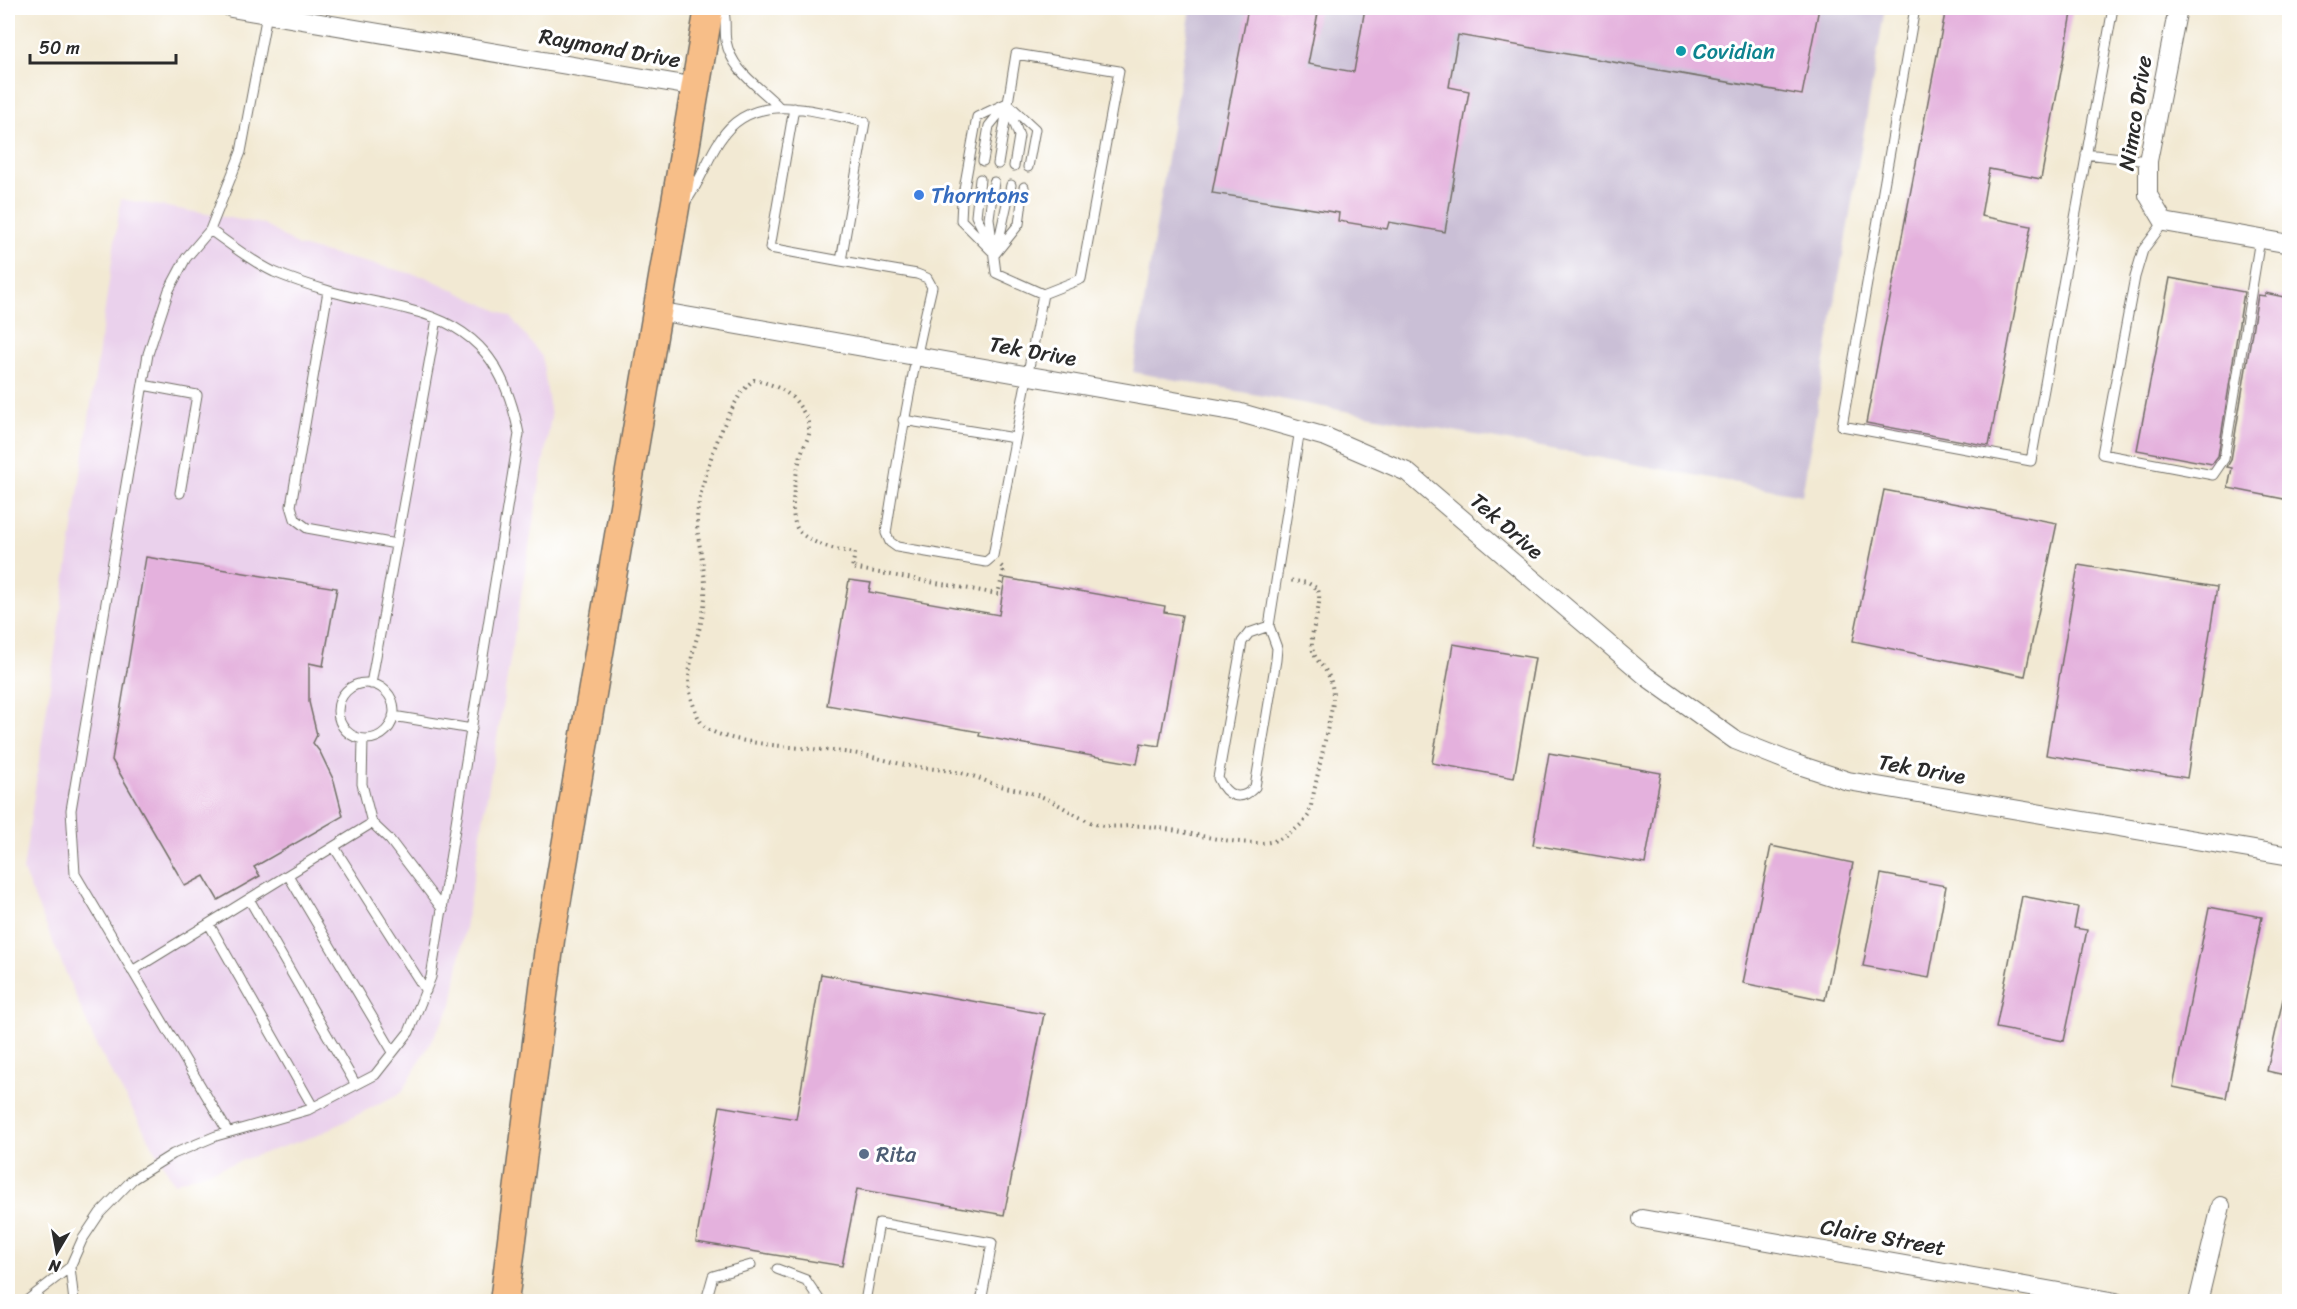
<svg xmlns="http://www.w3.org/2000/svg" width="2297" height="1309" viewBox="0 0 2297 1309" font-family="Sriracha,sans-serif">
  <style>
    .built { fill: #ead1ec }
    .industrial { fill: #cabfd6 }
    .building { fill: #e4b1dd }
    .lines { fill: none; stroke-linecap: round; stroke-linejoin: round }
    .service-casing { stroke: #716e66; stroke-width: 11 }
    .minor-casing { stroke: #716e66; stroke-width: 20 }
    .primary-casing { stroke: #716e66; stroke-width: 31 }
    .path { stroke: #716e66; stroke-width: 4; stroke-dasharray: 1.5 4.5; stroke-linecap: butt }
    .service { stroke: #fff; stroke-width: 9 }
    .minor { stroke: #fff; stroke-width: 18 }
    .primary { stroke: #f7be88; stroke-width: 28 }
    .culture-dot { fill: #0f9aa8; stroke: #fff; stroke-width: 2 }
    .shop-dot { fill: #3f7fe0; stroke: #fff; stroke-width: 2 }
    .service-dot { fill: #5c6f8a; stroke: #fff; stroke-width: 2 }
    .labels { text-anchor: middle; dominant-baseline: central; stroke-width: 6; stroke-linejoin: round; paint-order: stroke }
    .street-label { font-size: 22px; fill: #2b2b2b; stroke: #fff }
    .culture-label { font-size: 22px; fill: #0d838f; stroke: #fff; text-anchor: start }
    .shop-label { font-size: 22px; fill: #366cbe; stroke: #fff; text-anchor: start }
    .service-label { font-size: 22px; fill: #4e5e75; stroke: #fff; text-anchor: start }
  </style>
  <rect width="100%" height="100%" fill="#fff"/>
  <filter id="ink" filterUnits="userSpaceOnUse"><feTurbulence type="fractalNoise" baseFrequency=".0167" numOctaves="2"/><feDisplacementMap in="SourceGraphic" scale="12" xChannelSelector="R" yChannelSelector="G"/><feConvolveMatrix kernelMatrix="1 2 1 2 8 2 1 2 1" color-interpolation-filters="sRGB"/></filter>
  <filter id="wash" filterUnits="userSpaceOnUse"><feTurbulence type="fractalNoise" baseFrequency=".008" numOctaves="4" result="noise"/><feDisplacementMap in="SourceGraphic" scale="24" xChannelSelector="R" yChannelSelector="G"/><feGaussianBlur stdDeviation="1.35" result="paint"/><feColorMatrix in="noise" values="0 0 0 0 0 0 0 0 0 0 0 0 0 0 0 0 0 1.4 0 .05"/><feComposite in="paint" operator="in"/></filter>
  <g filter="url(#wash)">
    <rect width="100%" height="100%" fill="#f2e9d3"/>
    <!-- built -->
    <path class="built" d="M121,199l143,25 34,22 128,31 85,40 31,40 9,60 -99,588 -50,87 -84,43 -144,48 -77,-136 -74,-176z"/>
    <!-- industrial -->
    <path class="industrial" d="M1191,8h694l-83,487 -669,-123z"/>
    <g id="blocks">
      <!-- building -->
      <path class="building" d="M1248,8h71l-11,56 46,8 11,-64h454l-17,87 -344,-60 -9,52 20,4 -24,141 -56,-10 -2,7 -49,-8 1,-8 -127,-20z
        M1946,8h127l-32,171 -52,-10 -8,47 50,10 -42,220 -123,-23z
        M2170,278l74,14 -26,164 -6,8 -75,-14z
        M2265,293l24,5v202l-61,-12 4,-20 -5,-1 4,-7 27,-165 7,1z
        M1884,490l173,33 -32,153 -172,-35z
        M146,557l191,31 -14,78 -14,-3v39l8,33 -4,8 7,9 14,29 9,35 -89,51 6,9 -42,24 -14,-24 -19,10 -73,-126z
        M2078,565l139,22 -30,191 -141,-23z
        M1005,578l160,28 -1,6 18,3 -23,131 -18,-3 -4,21 -158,-28 1,-4 -153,-27 22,-125 22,3 -2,9 130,23z
        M1453,644l82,14 -21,120 -82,-15z
        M1549,753l112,20 -16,91 -112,-19z
        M1771,846l82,17 -28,137 -82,-17z
        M1881,874l65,12 -17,92 -66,-12z
        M2022,896l56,11 -4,21 13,2 -23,111 -68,-13z
        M2209,907l53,10 -36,181 -53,-11z
        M821,974l223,40 -40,201 -147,-26 -15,77 -146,-24 24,-136 76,13z
        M2283,999l6,1v76l-22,-5z"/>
    </g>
  </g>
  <g filter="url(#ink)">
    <use href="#blocks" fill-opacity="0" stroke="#716e66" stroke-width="1.5"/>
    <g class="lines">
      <!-- service casing -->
      <g class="service-casing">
        <path id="service" d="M723,8c4,10 1,22 3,33 6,31 33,45 53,66
          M1915,8l-73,418 189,35 82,-453
          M1007,103l28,26 -7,38
          M1008,105l11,31 -5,30
          M2086,154l62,7
          M983,161l6,-35 17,-21
          M980,179l-4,37 14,28
          M994,182l-5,36 7,55 47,21
          M686,201c14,-18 21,-42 34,-61 33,-52 96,-28 145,-18l-24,139 -71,-13 24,-140
          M2164,222l-21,28 -8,27 -33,177 111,21 11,-16 36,-220
          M210,230l-24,28 -17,32 -21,64 -77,456 4,64 153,258
          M997,249l14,-64
          M995,254l-34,-34 1,-20 15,-83 30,-14
          M995,254l24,-30 5,-37
          M841,261l76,13 10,4 5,9c-20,82 -33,163 -46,246l4,9 7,5 89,15 7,-6 50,-262 38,-15 38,-208 -103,-17 -18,110
          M328,291l-37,215 4,13 12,9 89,16
          M143,385l54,10 -17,98
          M903,420l112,18
          M1269,626l-20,7 -7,9 -24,136c8,18 22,25 37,9l21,-127 1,-12 -8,-22 31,-197
          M338 711a28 28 0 1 1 56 0a28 28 0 1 1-56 0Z
          M371,684l66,-365
          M393,716l79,13
          M372,823l18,17 53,70
          M334,847l92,144
          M288,875l105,177
          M249,899l107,186
          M209,924l104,183
          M132,971l240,-148 -10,-39 1,-45
          M70,1267l4,35
          M777,1269l29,11 15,22
          M25,1302l45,-35 12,-27 18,-27 33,-34 40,-25 43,-18 92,-26 67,-35 34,-43 22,-55 88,-543c-13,-67 -40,-107 -109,-124 -27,-8 -56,-11 -84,-20 -17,-5 -35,-11 -52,-18 -22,-10 -44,-28 -64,-42l31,-78 26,-138
          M709,1302l-2,-5 6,-21 38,-11
          M865,1302l14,-79 113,20 -11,59"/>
      </g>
      <!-- minor casing -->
      <g class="minor-casing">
        <path id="minor" d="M231,8l466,79
          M2178,8l-30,153v34l16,27 126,22
          M657,311l580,101 89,25 81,35 240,205 88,63 61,24 52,17 442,75
          M1642,1219l474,83
          M2198,1302l23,-96"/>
      </g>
      <!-- primary casing -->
      <g class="primary-casing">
        <path id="primary" d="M504,1302l46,-362 159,-932"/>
      </g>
      <!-- path -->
      <path class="path" d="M1001,566l3,3 -6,25 -146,-26 3,-15c-17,-3 -43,-8 -56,-22 -13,-15 -2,-67 5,-85 3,-7 6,-10 5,-17 0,-10 -6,-18 -11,-25 -10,-14 -28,-21 -44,-24 -26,17 -58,111 -57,142 0,6 1,13 2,20 3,18 7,36 6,55 -2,40 -27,71 -10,112 2,6 5,13 9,17 21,20 115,22 147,27 18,2 36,8 54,12 21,4 44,4 64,10 8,2 16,6 24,9 14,4 29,6 44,11 21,7 37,21 58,29 14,5 34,1 50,2 38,4 75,17 114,17 21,0 38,-12 50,-28l24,-112c0,-12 0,-21 -7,-32 -6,-8 -13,-14 -14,-25 -2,-19 11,-37 6,-57l-10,-6 -20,-3"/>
      <!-- service -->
      <use href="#service" class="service"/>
      <!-- minor -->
      <use href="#minor" class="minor"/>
      <!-- primary -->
      <use href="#primary" class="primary"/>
    </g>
  </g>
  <!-- markers -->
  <circle class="culture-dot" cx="1681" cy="51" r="6"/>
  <circle class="shop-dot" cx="919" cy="195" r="6"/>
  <circle class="service-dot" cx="864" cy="1154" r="6"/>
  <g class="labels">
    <!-- street labels -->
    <g class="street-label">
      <text transform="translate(610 48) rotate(10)">Raymond Drive</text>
      <text transform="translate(2135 113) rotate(-81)">Nimco Drive</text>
      <text transform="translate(1033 351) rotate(10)">Tek Drive</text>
      <text transform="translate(1507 526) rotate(41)">Tek Drive</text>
      <text transform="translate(1922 769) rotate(10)">Tek Drive</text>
      <text transform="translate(1883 1237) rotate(10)">Claire Street</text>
    </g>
    <!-- culture labels -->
    <g class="culture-label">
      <text x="1693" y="51">Covidian</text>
    </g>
    <!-- shop labels -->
    <g class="shop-label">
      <text x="931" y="195">Thorntons</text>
    </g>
    <!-- service labels -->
    <g class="service-label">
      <text x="876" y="1154">Rita</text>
    </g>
  </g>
  <!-- margin -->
  <rect width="2297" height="1309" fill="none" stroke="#fff" stroke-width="30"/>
  <!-- north arrow -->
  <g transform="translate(57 1252) rotate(190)" stroke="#ffffff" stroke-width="4.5" paint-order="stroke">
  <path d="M0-4.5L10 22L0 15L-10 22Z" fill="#2b2b2b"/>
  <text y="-9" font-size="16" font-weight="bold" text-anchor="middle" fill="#2b2b2b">N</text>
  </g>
  <!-- scale -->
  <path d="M30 54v9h146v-9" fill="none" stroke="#2b2b2b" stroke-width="3"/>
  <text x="39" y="54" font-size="18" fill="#2b2b2b" stroke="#ffffff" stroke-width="4.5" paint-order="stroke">50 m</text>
</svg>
